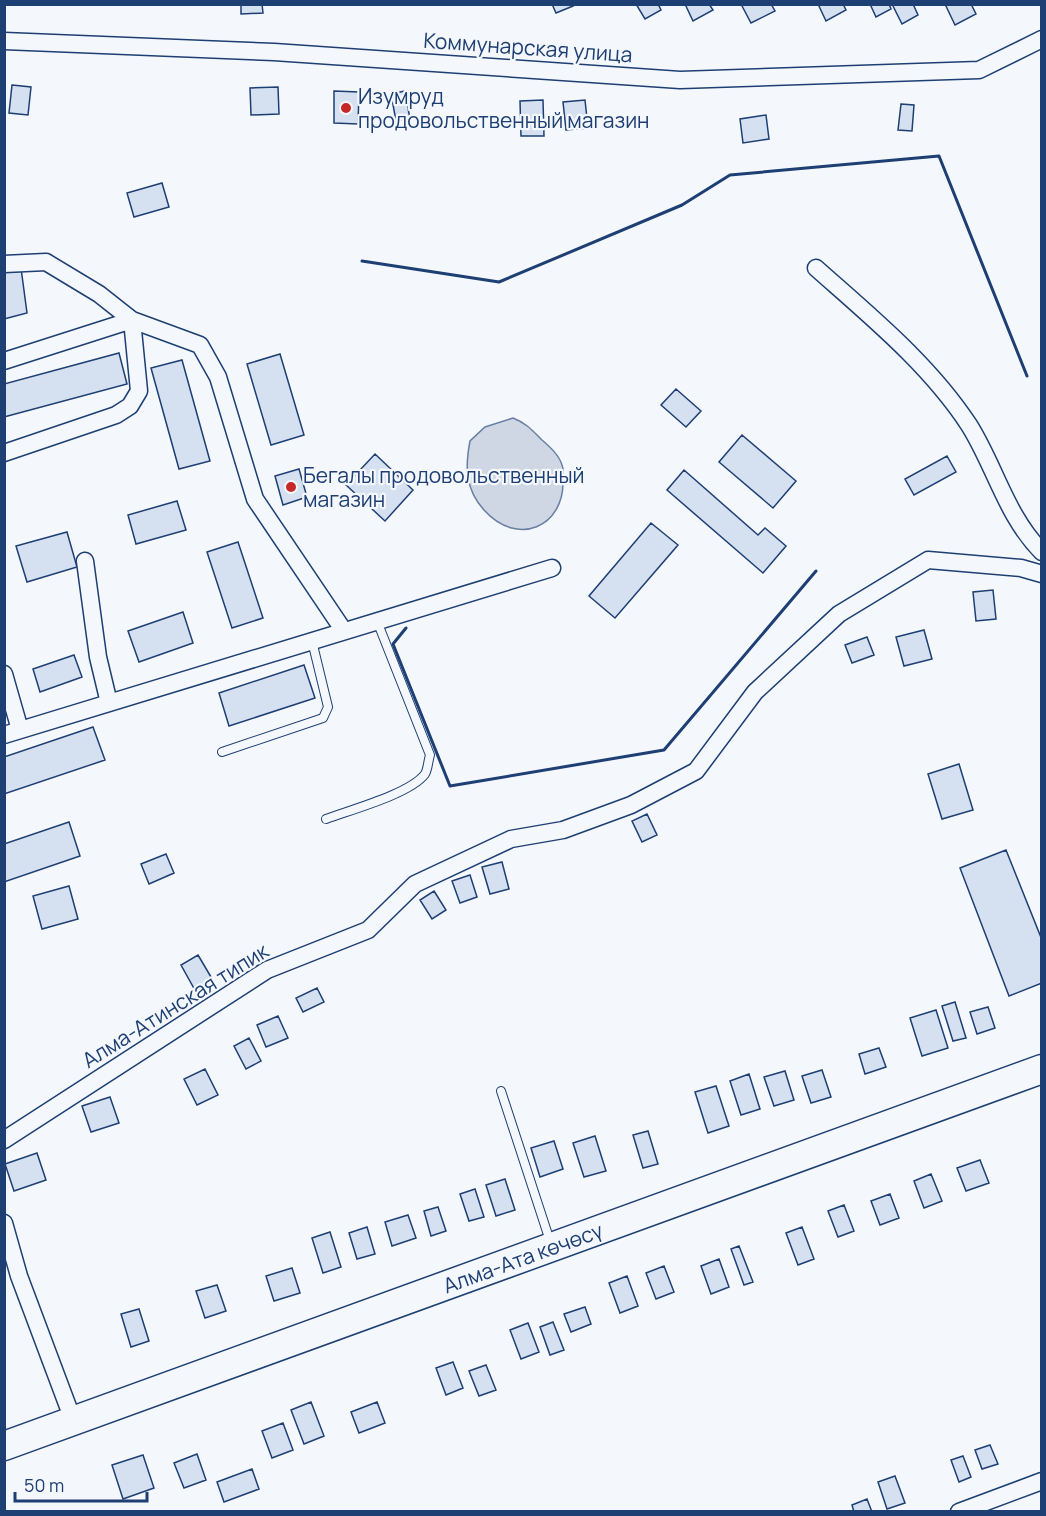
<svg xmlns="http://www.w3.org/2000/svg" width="1046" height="1516" viewBox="0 0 1046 1516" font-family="Manrope,sans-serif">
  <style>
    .water { fill: #cfd7e4; stroke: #687fa3; stroke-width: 1.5 }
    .building { fill: #d5e0f0; stroke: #1d3f73; stroke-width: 1.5 }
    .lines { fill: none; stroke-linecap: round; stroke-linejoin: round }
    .lane-casing { stroke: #1d3f73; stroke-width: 10 }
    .street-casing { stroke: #1d3f73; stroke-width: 19 }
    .highway-casing { stroke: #1d3f73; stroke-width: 31 }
    .lane { stroke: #f4f7fb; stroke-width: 8 }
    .street { stroke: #f4f7fb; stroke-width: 16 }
    .highway { stroke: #f4f7fb; stroke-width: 28 }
    .wall { stroke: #1d3f73; stroke-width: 3 }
    .poi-dot { fill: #c62828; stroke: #f4f7fb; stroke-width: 2 }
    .labels { text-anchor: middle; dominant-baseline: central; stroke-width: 4.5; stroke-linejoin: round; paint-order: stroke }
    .street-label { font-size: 21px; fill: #1d3f73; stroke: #f4f7fb }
    .poi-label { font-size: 21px; fill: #1d3f73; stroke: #f4f7fb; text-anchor: start }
  </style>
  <rect width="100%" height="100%" fill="#f4f7fb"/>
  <!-- water -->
  <path class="water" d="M513,418c13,5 19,12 29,22 8,7 17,15 20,25 2,4 1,9 1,14 2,49 -46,68 -79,31 -19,-21 -19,-43 -14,-69l15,-14z"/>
  <!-- building -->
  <path class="building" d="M241,4h21l1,9 -22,1z
    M552,4h20l1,2 -17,7z
    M636,4h22l3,6 -16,9z
    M685,4h24l4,6 -20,11z
    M741,4h30l4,7 -24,12z
    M818,4h25l3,6 -20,11z
    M870,4h19l2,5 -15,8z
    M892,4h21l5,11 -16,9z
    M945,4h26l5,10 -21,11z
    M12,85l19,2 -3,28 -19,-2z
    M278,87l1,27 -28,1 -1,-27z
    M334,91l25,1 -1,32 -24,-1z
    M405,91l5,28 -14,2 -5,-27z
    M543,100l1,36h-23l-1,-35z
    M585,100l3,28 -22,2 -3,-28z
    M901,104l13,1 -2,26 -14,-1z
    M766,115l3,24 -26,4 -3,-24z
    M162,183l7,24 -35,10 -7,-24z
    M21,268l6,45 -23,6v-46z
    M119,353l8,31 -123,33v-33z
    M280,354l24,81 -33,10 -24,-81z
    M182,360l28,101 -31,8 -28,-101z
    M676,389l25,22 -15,16 -25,-22z
    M742,435l54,46 -23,27 -54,-46z
    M375,454l38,36 -28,31 -39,-36z
    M947,456l9,16 -42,23 -9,-16z
    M299,469l8,28 -24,8 -8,-29z
    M684,470l74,65 7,-7 21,18 -23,27 -96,-83z
    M177,501l9,29 -50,14 -8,-29z
    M651,523l27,22 -63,73 -26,-22z
    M67,532l10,35 -50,15 -11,-36z
    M238,542l25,76 -31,10 -25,-76z
    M993,590l3,29 -20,2 -3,-29z
    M183,612l10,31 -54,19 -11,-31z
    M924,630l8,29 -28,7 -8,-29z
    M867,637l7,18 -22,8 -7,-18z
    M74,655l8,22 -42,15 -7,-23z
    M304,665l11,33 -86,28 -10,-33z
    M93,727l12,33 -101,34v-37z
    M959,764l14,46 -31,9 -14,-45z
    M647,814l10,21 -15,7 -10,-21z
    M69,822l11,34 -76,26v-38z
    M1006,850l36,90v43l-33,13 -49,-128z
    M166,854l8,19 -25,11 -8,-20z
    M502,862l7,27 -19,5 -8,-27z
    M470,875l7,22 -17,6 -8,-22z
    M69,886l9,33 -36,10 -9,-33z
    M434,891l12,19 -14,9 -12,-19z
    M198,955l16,27 -18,10 -15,-27z
    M317,988l7,14 -21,10 -7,-14z
    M955,1002l11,36 -13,3 -11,-35z
    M988,1007l7,21 -18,6 -7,-22z
    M936,1010l12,38 -26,8 -12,-38z
    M278,1016l10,22 -22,9 -9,-22z
    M249,1038l12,23 -15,8 -12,-23z
    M879,1048l7,19 -21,7 -6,-20z
    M205,1069l13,26 -21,10 -13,-26z
    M822,1070l9,27 -20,6 -9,-27z
    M785,1071l9,29 -20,6 -10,-29z
    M749,1074l11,35 -19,6 -11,-34z
    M716,1086l13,40 -21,7 -13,-41z
    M110,1097l9,26 -28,9 -9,-26z
    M648,1131l10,33 -15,4 -10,-33z
    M595,1136l11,35 -22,6 -11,-34z
    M554,1141l9,28 -23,8 -9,-29z
    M37,1153l9,27 -32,11 -9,-27z
    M980,1160l9,23 -23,8 -9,-23z
    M931,1174l11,27 -18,7 -10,-27z
    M505,1179l10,31 -19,6 -10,-31z
    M475,1189l9,28 -15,4 -9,-27z
    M890,1194l9,24 -19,7 -9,-24z
    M844,1205l10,26 -16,6 -10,-26z
    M438,1207l8,24 -15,5 -7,-25z
    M408,1215l8,23 -24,8 -7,-24z
    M367,1227l8,27 -18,5 -8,-26z
    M802,1227l12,32 -16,6 -12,-32z
    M330,1232l11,35 -18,6 -11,-35z
    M739,1246l14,36 -9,3 -13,-36z
    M719,1259l10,28 -18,7 -10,-28z
    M664,1266l10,26 -18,7 -10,-26z
    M292,1268l8,25 -26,8 -8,-25z
    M627,1276l11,30 -18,7 -11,-30z
    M217,1285l9,26 -21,7 -9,-27z
    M585,1307l6,17 -20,8 -7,-18z
    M139,1309l10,32 -18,6 -10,-33z
    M553,1322l11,28 -14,5 -10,-28z
    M528,1323l11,29 -18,7 -11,-29z
    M453,1362l10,26 -17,7 -10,-27z
    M486,1365l10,25 -17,6 -10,-25z
    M311,1402l13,34 -20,8 -13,-34z
    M377,1402l8,21 -26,10 -8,-21z
    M283,1423l10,27 -21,8 -10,-27z
    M990,1445l8,19 -16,5 -7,-19z
    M197,1454l9,26 -22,8 -10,-25z
    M143,1455l11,33 -31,11 -11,-34z
    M963,1456l8,21 -12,5 -8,-22z
    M252,1469l7,20 -35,13 -7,-20z
    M895,1476l10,27 -18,6 -9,-27z
    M867,1499l5,13h-18l-2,-7z"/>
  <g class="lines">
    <!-- lane casing -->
    <g class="lane-casing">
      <path id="lane" d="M222,752l101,-34 5,-11 -16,-66
        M326,819c24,-9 84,-25 99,-45 3,-5 3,-13 5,-19l-53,-134
        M501,1091l50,153"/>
    </g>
    <!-- street casing -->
    <g class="street-casing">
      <path id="street" d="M4,41l270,11 406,28 299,-10 63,-31
        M4,264l42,-2 53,32 33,26 7,71 -9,15 -14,9 -112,38
        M816,268c54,48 113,96 153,157 26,41 37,91 73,127
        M4,361l128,-41 68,25 18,32 37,122 89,132
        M85,561l13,96 11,46
        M4,674l16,56
        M4,735l548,-167
        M4,1140l263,-170 101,-40 47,-46 96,-45 52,-9 68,-25 65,-34 59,-79 84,-78 89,-54 93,8 21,6
        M4,1223l15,53 54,144
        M959,1512l83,-31"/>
    </g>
    <!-- highway casing -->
    <g class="highway-casing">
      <g id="highway">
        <path id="s1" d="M4,1446l1038,-377"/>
      </g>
    </g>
    <!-- lane -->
    <use href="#lane" class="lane"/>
    <!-- street -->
    <use href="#street" class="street"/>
    <!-- highway -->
    <use href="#highway" class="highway"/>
    <!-- wall -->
    <path class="wall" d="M362,261l137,21 183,-77 48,-30 209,-19 88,220
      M406,628l-13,16 57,142 214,-36 152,-179"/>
  </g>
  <!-- markers -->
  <g class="poi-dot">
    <circle cx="346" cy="108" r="6"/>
    <circle cx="291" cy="487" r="6"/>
  </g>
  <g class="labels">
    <!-- street labels -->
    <g class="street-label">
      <text transform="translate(528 47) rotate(4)">Коммунарская улица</text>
      <text transform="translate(175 1005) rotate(-32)">Алма-Атинская типик</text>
      <text stroke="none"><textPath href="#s1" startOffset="552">Алма-Ата көчөсү</textPath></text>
    </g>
    <!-- poi labels -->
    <g class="poi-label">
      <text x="358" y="96">Изумруд<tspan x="358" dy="24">продовольственный магазин</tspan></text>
      <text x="303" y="475">Бегалы продовольственный<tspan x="303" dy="24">магазин</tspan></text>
    </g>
  </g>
  <!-- border -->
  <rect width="1046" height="1516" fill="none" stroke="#1d3f73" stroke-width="12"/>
  <!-- scale -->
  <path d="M15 1492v9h132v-9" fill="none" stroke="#1d3f73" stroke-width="3"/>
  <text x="24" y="1492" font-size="18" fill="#1d3f73" stroke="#f4f7fb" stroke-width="4.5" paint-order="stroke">50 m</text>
</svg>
